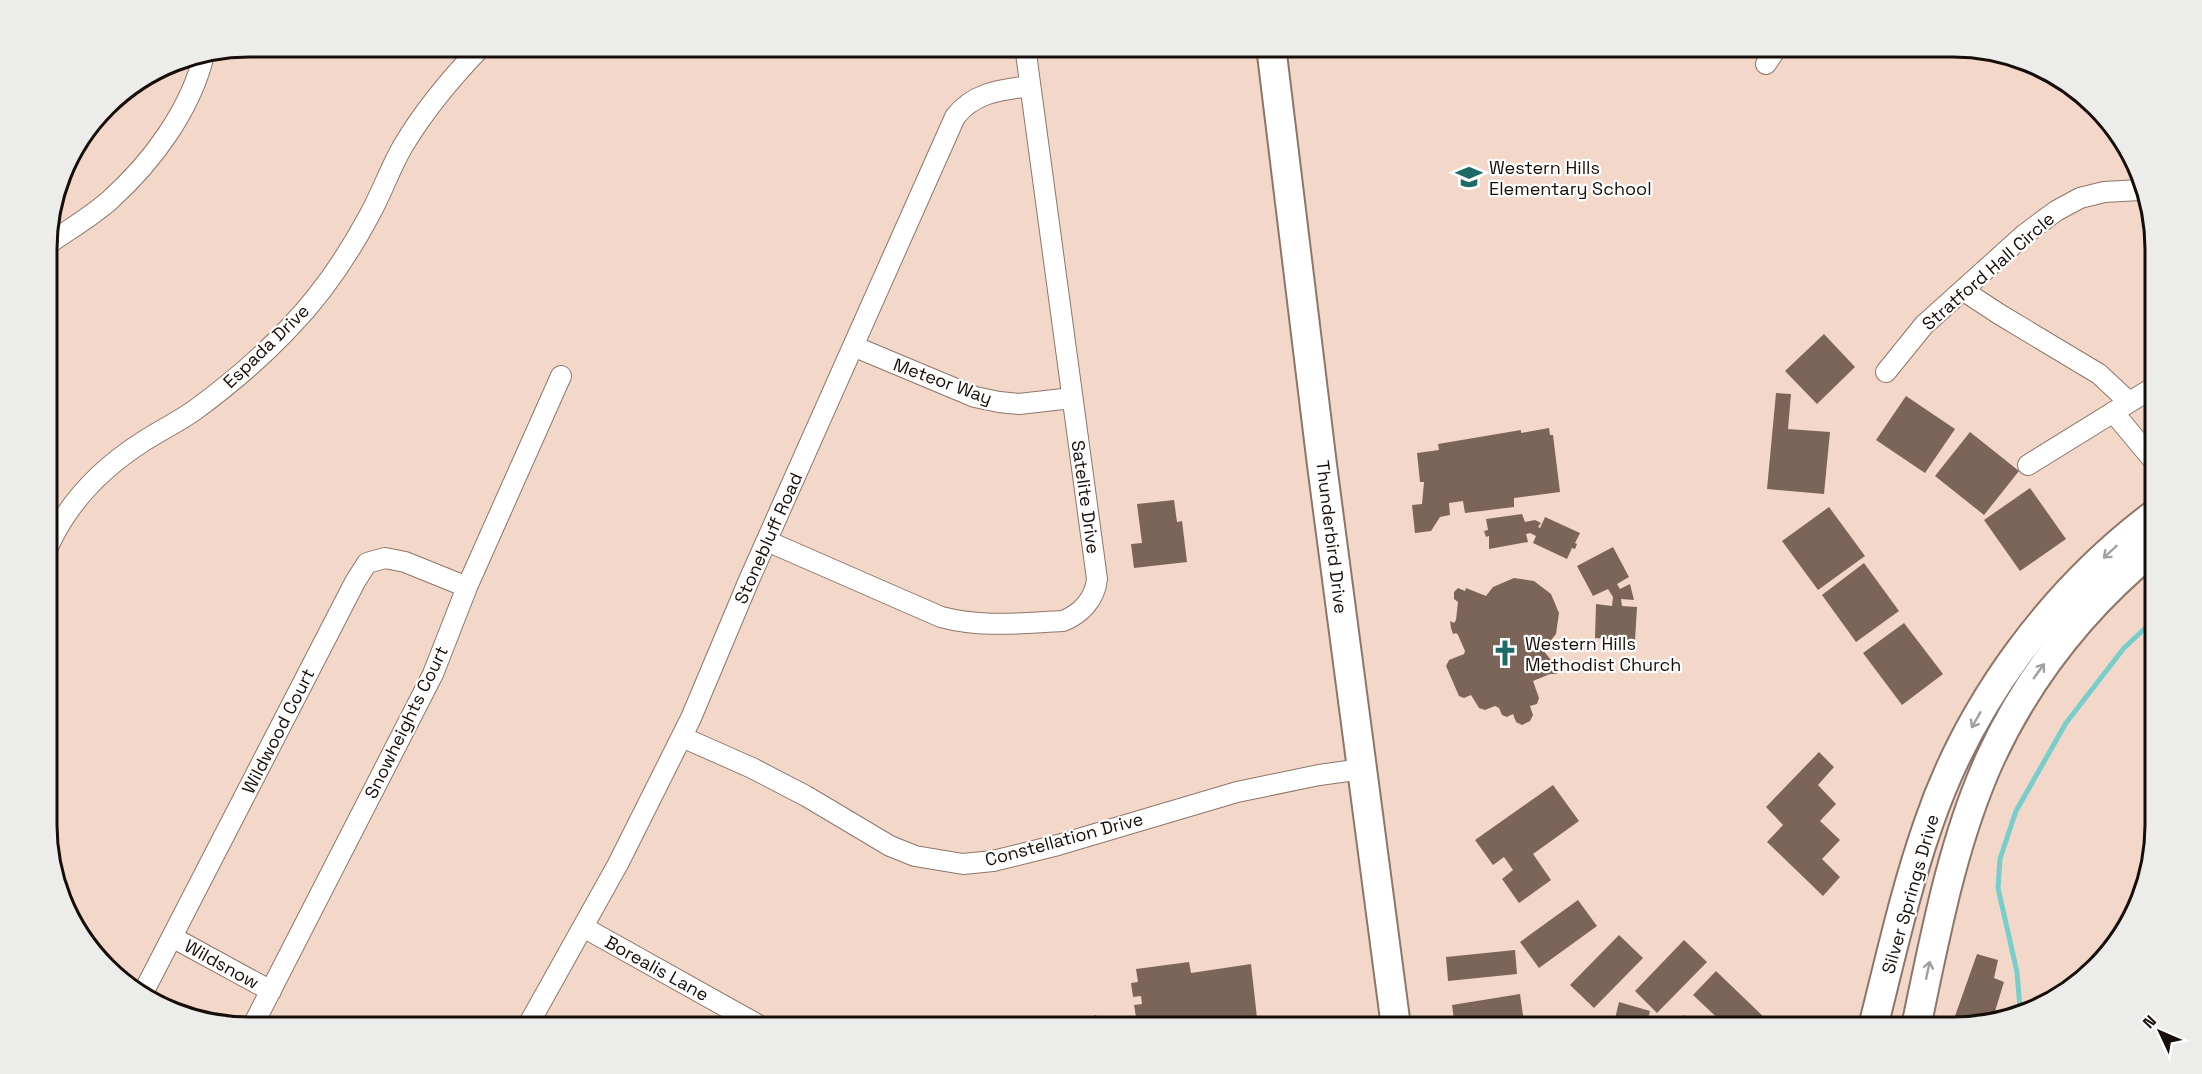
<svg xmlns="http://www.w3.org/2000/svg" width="2202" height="1074" viewBox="0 0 2202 1074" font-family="'Space Grotesk',sans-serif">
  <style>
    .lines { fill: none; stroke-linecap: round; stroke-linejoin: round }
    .stream { stroke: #77ceca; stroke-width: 5 }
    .building { fill: #7b6558 }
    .street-casing { stroke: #8d7669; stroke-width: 22 }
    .secondary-casing { stroke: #8d7669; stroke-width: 32 }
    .street { stroke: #fff; stroke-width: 20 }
    .secondary { stroke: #fff; stroke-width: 28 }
    .oneway { stroke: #a29f9d }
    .labels { text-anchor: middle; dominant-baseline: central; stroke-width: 4.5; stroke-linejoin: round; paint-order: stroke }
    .poi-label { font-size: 18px; fill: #170e09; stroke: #fff; text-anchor: start }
    .street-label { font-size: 18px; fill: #170e09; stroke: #fff }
    .rim { fill: none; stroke: #170e09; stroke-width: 3 }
  </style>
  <rect width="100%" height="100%" fill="#f3d8ca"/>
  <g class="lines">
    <!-- stream -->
    <path class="stream" d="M2020,1009l-3,-37 -19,-84 2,-29 16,-48 50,-88 58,-75 31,-29"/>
  </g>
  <!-- building -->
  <path class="building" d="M1824,334l31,33 -38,37 -32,-33z
    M1776,393l15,1 -3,35 42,3 -6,62 -57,-5z
    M1906,396l49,33 -30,44 -49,-33z
    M1549,428l1,7h3l7,57 -46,6v9l-49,6 -2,-12 -14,2 1,12 -10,2 -9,14 -16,2 -3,-28 10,-1 2,-22h-4l-3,-29 22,-3 -1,-6 83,-14v3z
    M1970,432l49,39 -35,44 -49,-39z
    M2030,488l36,51 -46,32 -36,-51z
    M1174,500l3,22 5,-1 5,41 -53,6 -3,-24 11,-1 -5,-39z
    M1829,507l36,49 -47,34 -36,-49z
    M1522,514l3,8 10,-2 6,3 -3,4 2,1 5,-11 35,16 -5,10 2,1 -2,5 -3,-1 -5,11 -34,-16 3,-7 -6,-3 -4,1 2,8 -39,7v-13l-3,1 -2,-6 4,-1 -2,-11z
    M1613,547l16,30 -12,7 3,5 10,-5 4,16 -13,-1 1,7 15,1 -2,34 -40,-3 1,-34 16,2 1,-9 -5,-8 -15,7 -16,-30z
    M1864,563l35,48 -43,31 -34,-47z
    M1514,578l20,3 17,13 8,19 -3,21 -13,16 15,19 -1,5h-7l-17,7 6,17 -2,6 -7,2 3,9 -3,6 -8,4 -6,-3 -3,-8 -6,3 -5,-2 -3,-7 -4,-2 -10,4 -6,-2 -8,-13 -7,3 -5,-2 -13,-30 3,-6 15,-6 1,-3 -7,-16 -2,-2 -3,1 -2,-6 -1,-7 4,2 2,-3 2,-18 -4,-3v-7l4,-4 7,3 1,-3 20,8 7,-9z
    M1904,623l39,51 -41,31 -39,-52z
    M1819,752l15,15 -16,18 18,19 -16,17 20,19 -18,19 18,18 -17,19 -56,-54 16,-17 -17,-18z
    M1553,785l26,36 -46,33 18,26 -32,23 -17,-24 11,-9 -9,-13 -11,8 -18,-25z
    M1578,900l19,26 -58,42 -19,-26z
    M1619,935l24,23 -49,50 -24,-23z
    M1684,940l23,22 -50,51 -22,-22z
    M1515,950l2,24 -69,7 -2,-24z
    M1977,954l21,6 -4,18 10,4 -11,36 -27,9 -6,-1 1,-7 -6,-3z
    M1189,962l2,11 60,-9 7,63h-40l-1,-11 -72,10 -2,-9h-7l-2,-12 8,-1 -1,-8 -8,1 -2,-14 7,-1 -2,-13z
    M1716,971l52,50 -6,6h-35l-34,-32z
    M1520,994l4,28 -32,5h-37l-3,-22z
    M1619,1002l31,9 -4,16h-33z
    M1095,1015l25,12h-31z
    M1684,1015l12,12h-23z
    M1576,1022l1,5h-25v-1z"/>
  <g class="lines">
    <!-- street casing -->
    <g class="street-casing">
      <path id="street" d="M1766,64l12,-18
        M47,245c21,-15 44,-28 63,-45 42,-38 80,-89 94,-145
        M1964,291l35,23 100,60 30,28
        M853,346l122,51 24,5 20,2 53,-6
        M1886,372l38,-47 101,-91 31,-23 24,-13 24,-6 36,-2
        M2113,412l41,49
        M2028,465l126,-78
        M767,541l174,76c42,11 79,6 122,4 18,-7 32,-22 34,-42l-72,-533
        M48,547c20,-45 55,-80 96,-106 17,-11 34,-19 51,-31 34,-25 66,-52 95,-83 32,-33 58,-72 79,-111 13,-23 21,-48 34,-70 22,-37 49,-69 79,-100
        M682,737l70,31 54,28 84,50 25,10 48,8 30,-3 65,-16 179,-53 82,-17 43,-6
        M583,927l179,100
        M172,937l99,54
        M143,993l212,-411 12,-19 18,-5 20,4 62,25
        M252,1027l181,-353 34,-87 94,-211
        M527,1027l91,-163 73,-146 58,-138 206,-463c19,-25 46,-27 75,-31"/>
    </g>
    <!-- secondary casing -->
    <g class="secondary-casing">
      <path id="secondary" d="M1271,46l51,419 74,562
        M1873,1027c17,-67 32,-136 55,-202 41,-121 124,-234 227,-311
        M1916,1027c19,-90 36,-184 74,-268 38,-82 95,-154 165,-211"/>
    </g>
    <!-- street -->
    <use href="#street" class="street"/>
    <!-- secondary -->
    <use href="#secondary" class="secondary"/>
  </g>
  <!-- one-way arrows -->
  <defs><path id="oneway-shaft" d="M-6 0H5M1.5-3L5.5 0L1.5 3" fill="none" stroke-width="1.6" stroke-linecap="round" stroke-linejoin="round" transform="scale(1.5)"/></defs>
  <g class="oneway">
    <use href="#oneway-shaft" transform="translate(2110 552) rotate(137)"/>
    <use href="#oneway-shaft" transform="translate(2039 671) rotate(-54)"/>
    <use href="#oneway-shaft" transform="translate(1976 720) rotate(120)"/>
    <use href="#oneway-shaft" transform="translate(1928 970) rotate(-78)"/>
  </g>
  <!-- icons -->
  <defs>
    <g id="school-bare" transform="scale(2.07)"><path d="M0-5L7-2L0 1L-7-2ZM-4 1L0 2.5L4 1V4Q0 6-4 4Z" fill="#1e6a67" stroke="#fff" stroke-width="2.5" paint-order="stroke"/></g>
    <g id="church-bare" transform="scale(2.07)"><path d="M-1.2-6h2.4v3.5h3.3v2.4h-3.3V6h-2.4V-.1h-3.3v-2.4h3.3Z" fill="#1e6a67" stroke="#fff" stroke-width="2.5" paint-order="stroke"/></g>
  </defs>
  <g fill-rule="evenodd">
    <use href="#school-bare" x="1469" y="177"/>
    <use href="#church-bare" x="1505" y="653"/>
  </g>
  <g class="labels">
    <!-- poi labels -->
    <g class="poi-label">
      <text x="1489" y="167">Western Hills<tspan x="1489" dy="21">Elementary School</tspan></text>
      <text x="1525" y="643">Western Hills<tspan x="1525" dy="21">Methodist Church</tspan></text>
    </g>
    <!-- street labels -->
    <g class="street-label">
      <text transform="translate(1988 271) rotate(-41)">Stratford Hall Circle</text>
      <text transform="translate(266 346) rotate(-44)">Espada Drive</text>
      <text transform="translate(943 381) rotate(20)">Meteor Way</text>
      <text transform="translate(1086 497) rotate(82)">Satelite Drive</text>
      <text transform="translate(1332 537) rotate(83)">Thunderbird Drive</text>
      <text transform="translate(768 538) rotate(-66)">Stonebluff Road</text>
      <text transform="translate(406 722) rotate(-64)">Snowheights Court</text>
      <text transform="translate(278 731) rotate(-63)">Wildwood Court</text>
      <text transform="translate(1064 839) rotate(-15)">Constellation Drive</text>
      <text transform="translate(1910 894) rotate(-74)">Silver Springs Drive</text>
      <text transform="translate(222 964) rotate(29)">Wildsnow</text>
      <text transform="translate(657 968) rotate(29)">Borealis Lane</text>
    </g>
  </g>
  <!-- crop -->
  <path d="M0 0H2202V1074H0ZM249 57H1953A192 192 0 0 1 2145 249V825A192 192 0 0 1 1953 1017H249A192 192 0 0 1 57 825V249A192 192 0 0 1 249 57Z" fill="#ececeb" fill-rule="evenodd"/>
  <path class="rim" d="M249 57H1953A192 192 0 0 1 2145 249V825A192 192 0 0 1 1953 1017H249A192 192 0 0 1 57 825V249A192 192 0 0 1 249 57Z"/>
  <!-- north arrow -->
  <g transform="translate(2160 1032) rotate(314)" stroke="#ffffff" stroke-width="4.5" paint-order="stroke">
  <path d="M0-4.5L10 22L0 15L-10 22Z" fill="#170e09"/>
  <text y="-9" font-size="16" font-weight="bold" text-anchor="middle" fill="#170e09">N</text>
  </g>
</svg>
